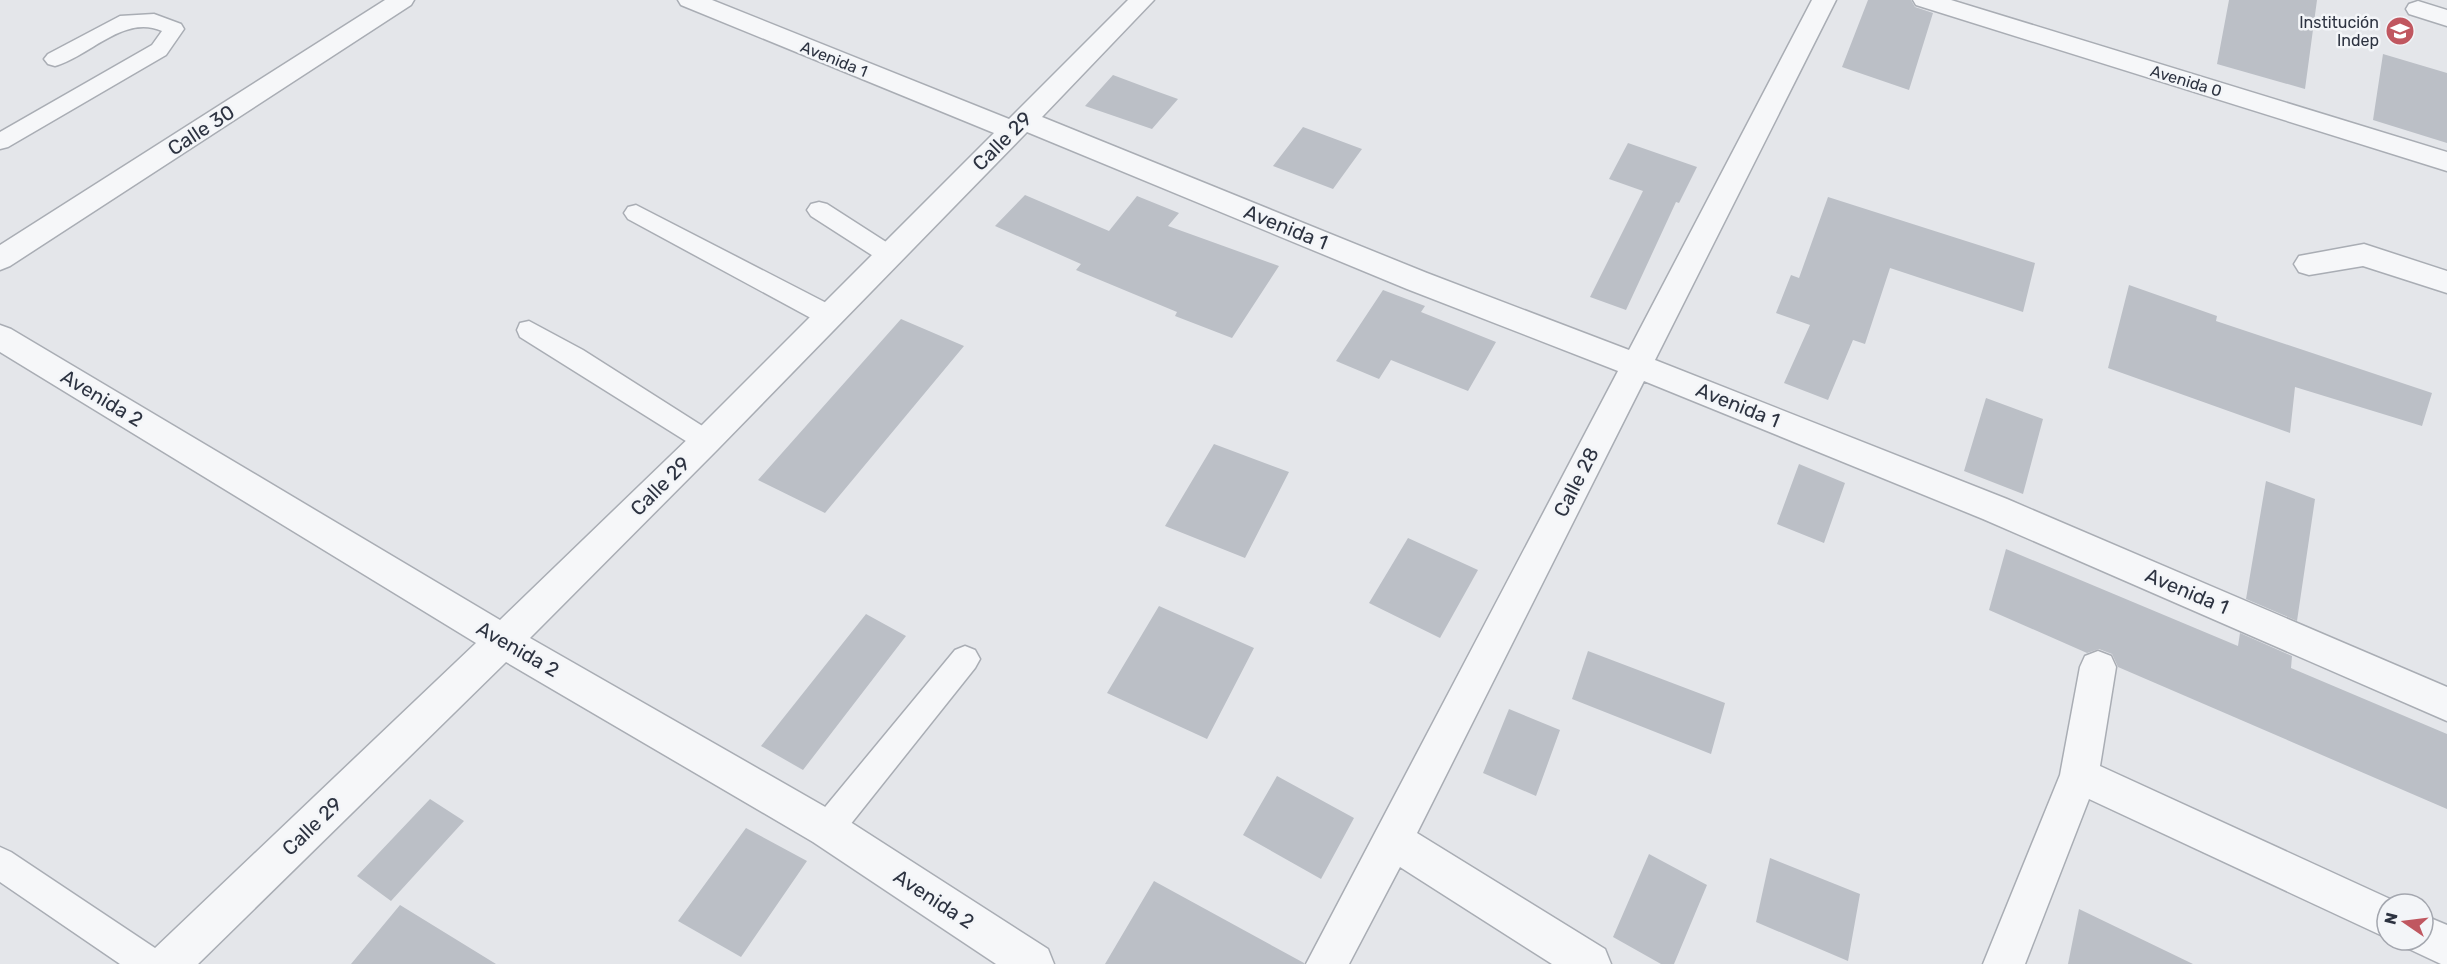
<svg xmlns="http://www.w3.org/2000/svg" width="2447" height="964" viewBox="0 0 2447 964" font-family="Rubik,sans-serif">
  <style>
    .building { fill: #bbbfc6 }
    .lines { fill: none; stroke-linecap: round; stroke-linejoin: round }
    .lane-casing { stroke: #a9adb4; stroke-width: 3 }
    .street-casing { stroke: #a9adb4; stroke-width: 3 }
    .lane { fill: #f6f7f9; fill-rule: evenodd }
    .street { fill: #f6f7f9; fill-rule: evenodd }
    .labels { text-anchor: middle; dominant-baseline: central; stroke-width: 5; stroke-linejoin: round; paint-order: stroke }
    .far-poi-label { font-size: 16px; fill: #2d3341; stroke: #f3f5f8; text-anchor: end }
    .far-street-label { font-size: 16px; fill: #2d3341; stroke: #f3f5f8 }
    .street-label { font-size: 20px; fill: #2d3341; stroke: #f3f5f8 }
  </style>
  <rect width="100%" height="100%" fill="#e4e6ea"/>
  <!-- building -->
  <path class="building" d="M1868,0h43l4,7 18,6 -24,77 -67,-23z
    M2229,0h88l-12,89 -88,-25z
    M2383,54l64,19v70l-74,-23z
    M1113,75l40,15 25,9 -26,30 -67,-23z
    M1303,127l59,22 -29,40 -60,-23z
    M1628,143l69,24 -18,36 -3,-1 -50,108 -36,-13 53,-106 -34,-12z
    M1025,195l84,36 28,-35 42,17 -11,13 111,40 -47,72 -57,-22 2,-4 -101,-42 5,-6 -86,-38z
    M1828,197l207,66 -12,49 -133,-44 -25,76 -12,-4 -25,60 -44,-17 26,-58 -34,-12 15,-38 8,3z
    M2129,285l88,31 -1,5 216,72 -10,33 -127,-39 -5,46 -182,-65z
    M1383,290l42,16 -4,6 75,30 -28,49 -77,-31 -12,19 -43,-18z
    M901,319l63,27 -139,167 -67,-33z
    M1986,398l57,21 -20,75 -59,-23z
    M1214,444l75,28 -44,86 -80,-32z
    M1799,464l46,19 -21,60 -47,-19z
    M2266,481l49,18 -18,122 -51,-22z
    M1408,538l70,32 -38,68 -71,-35z
    M2006,549l232,97 2,-13 52,23 -1,12 156,66v75l-329,-142 -6,-13 -13,-5 -12,4 -98,-43z
    M1159,606l95,42 -47,91 -100,-46z
    M866,614l40,22 -103,134 -42,-24z
    M1588,651l137,52 -14,51 -139,-55z
    M1509,709l51,21 -24,66 -53,-23z
    M1277,776l77,42 -33,61 -78,-44z
    M430,799l34,22 -73,80 -34,-25z
    M746,828l61,33 -66,96 -63,-36z
    M1649,854l58,31 -33,79h-13l-48,-27z
    M1770,858l90,36 -12,67 -92,-39z
    M1154,881l150,82v1h-199z
    M400,905l96,59h-145z
    M2079,909l114,55h-125z"/>
  <g class="lines">
    <!-- lane casing -->
    <g class="lane-casing">
      <path id="lane" d="M154,14l27,10 3,5 -18,26 -158,92 -8,2v-17l152,-87 10,-14c-38,-17 -72,25 -107,35l-7,-2 -4,-5 4,-5 72,-38z
        M819,202l8,2 70,45 4,6 -4,6 -8,3 -8,-3 -70,-45 -4,-6 4,-6z
        M636,205l202,104 3,7 -3,7 -9,2 -9,-2 -192,-104 -4,-6 4,-6z
        M529,321l54,29 132,84 4,7 -4,7 -9,4 -9,-4 -177,-111 -3,-7 3,-7z
        M965,646l10,4 5,9 -5,9 -137,172 -11,4 -11,-4 -5,-11 5,-11 139,-168z
        M0,847l11,5 150,100 5,12h-46l-120,-82z"/>
    </g>
    <!-- street casing -->
    <g class="street-casing">
      <path id="street" d="M385,0h29l-3,5 -401,261 -10,4v-25z
        M678,0h34l297,119 119,-119h26l-112,117 385,156 202,77 183,-350h24l-181,360 352,139 440,188v34l-464,-202 -339,-138 -227,452 188,116 6,15h-59l-152,-97 -51,97h-43l312,-593 -211,-82 -380,-157 -310,318 -187,188 311,178 207,133 6,15h-58l-183,-122 -307,-180 -308,302h-50l6,-15 322,-306 -476,-291v-27l11,4 489,291 195,-188 299,-299 -313,-128z
        M1913,0h38l496,152v19l-531,-166z
        M2418,1l29,9v16l-38,-12 -3,-5 3,-5z
        M2364,244l83,27v22l-84,-27 -54,9 -10,-3 -5,-8 5,-8z
        M2098,651l13,5 5,11 -16,99 301,138h-14v34l-298,-139 -64,165h-42l77,-189 20,-108 5,-11z
        M2423,915l24,10v39h-6l-32,-15 -4,-9h18z"/>
    </g>
    <!-- lane -->
    <use href="#lane" class="lane"/>
    <!-- street -->
    <use href="#street" class="street"/>
  </g>
  <!-- icons -->
  <defs>
    <g id="school-disc" transform="scale(1.5)"><circle r="9.5" fill="#c05760" stroke="#f3f5f8"/><path d="M0-5L7-2L0 1L-7-2ZM-4 1L0 2.5L4 1V4Q0 6-4 4Z" fill="#fff"/></g>
  </defs>
  <g fill-rule="evenodd">
    <use href="#school-disc" x="2400" y="31"/>
  </g>
  <g class="labels">
    <!-- far-poi labels -->
    <g class="far-poi-label">
      <text x="2379" y="22">Institución<tspan x="2379" dy="18">Indep</tspan></text>
    </g>
    <!-- far-street labels -->
    <g class="far-street-label">
      <text transform="translate(834 59) rotate(22)">Avenida 1</text>
      <text transform="translate(2186 81) rotate(17)">Avenida 0</text>
    </g>
    <!-- street labels -->
    <g class="street-label">
      <text transform="translate(201 130) rotate(-33)">Calle 30</text>
      <text transform="translate(1002 141) rotate(-45)">Calle 29</text>
      <text transform="translate(1286 227) rotate(22)">Avenida 1</text>
      <text transform="translate(102 398) rotate(31)">Avenida 2</text>
      <text transform="translate(1738 405) rotate(22)">Avenida 1</text>
      <text transform="translate(1576 482) rotate(-63)">Calle 28</text>
      <text transform="translate(660 486) rotate(-45)">Calle 29</text>
      <text transform="translate(2187 591) rotate(23)">Avenida 1</text>
      <text transform="translate(518 649) rotate(30)">Avenida 2</text>
      <text transform="translate(312 826) rotate(-44)">Calle 29</text>
      <text transform="translate(934 899) rotate(33)">Avenida 2</text>
    </g>
  </g>
  <!-- north arrow -->
  <g transform="translate(2405 922) rotate(284)"><circle r="28" fill="#f3f5f8" stroke="#a4a7af" stroke-width="1.5"/>
  <path d="M0-4.5L10 22L0 15L-10 22Z" fill="#c05760"/>
  <text y="-9" font-size="16" font-weight="bold" text-anchor="middle" fill="#2d3341">N</text>
  </g>
</svg>
